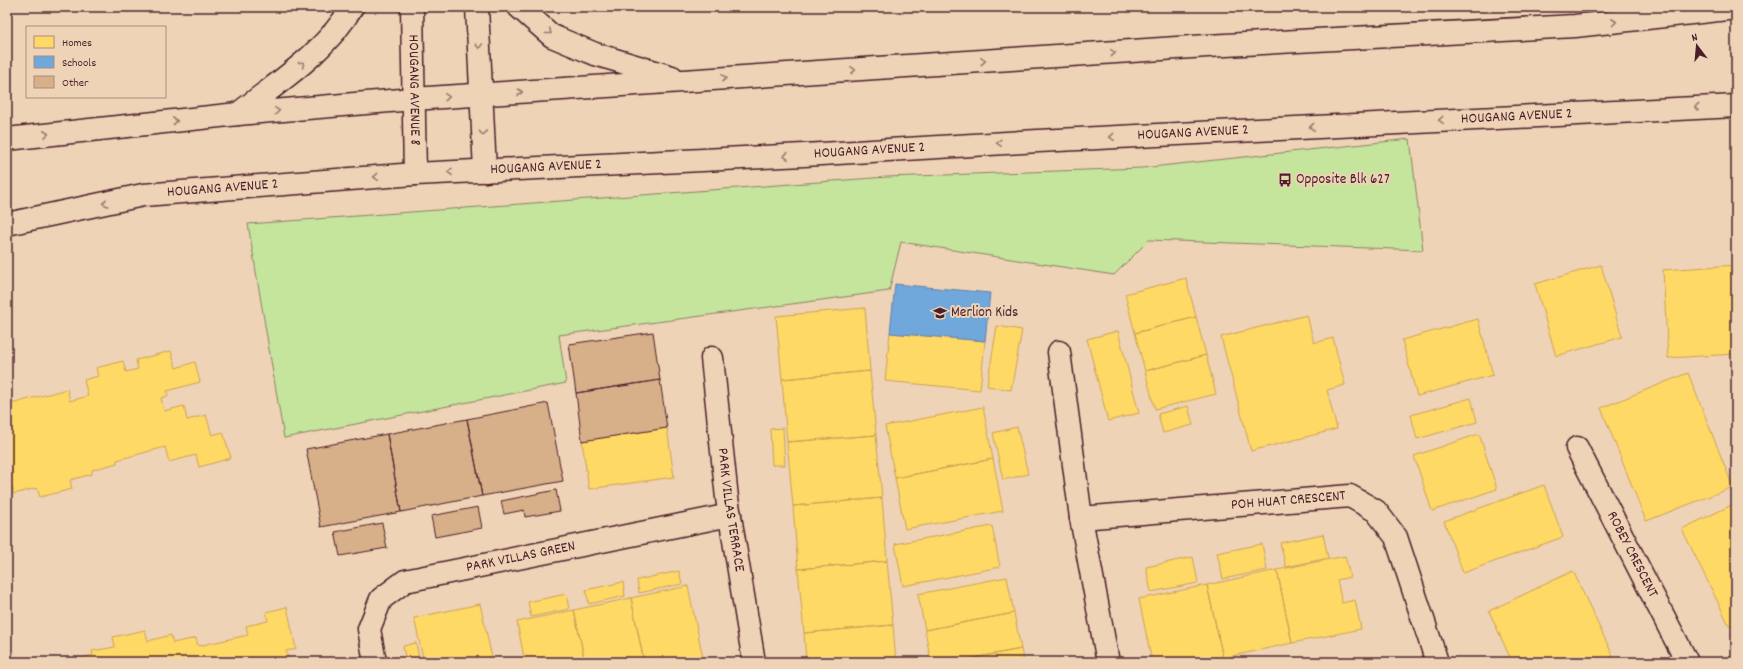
<svg xmlns="http://www.w3.org/2000/svg" width="1743" height="669" viewBox="0 0 1743 669" font-family="Dekko,sans-serif">
  <style>
    .green { fill: #c5e49c; stroke: #888264 }
    .homes { fill: #ffd966; stroke: #c9a154 }
    .schools { fill: #6fa8dc; stroke: #647fa7 }
    .building { fill: #d7af89; stroke: #4a1f2b }
    .lines { fill: none; stroke-linecap: round; stroke-linejoin: round }
    .street-casing { stroke: #4a1f2b; stroke-width: 25 }
    .secondary-casing { stroke: #4a1f2b; stroke-width: 25 }
    .highway-casing { stroke: #4a1f2b; stroke-width: 25 }
    .street { stroke: #efd3b6; stroke-width: 22 }
    .secondary { stroke: #efd3b6; stroke-width: 22 }
    .highway { stroke: #efd3b6; stroke-width: 22 }
    .oneway { stroke: #9c7970 }
    .labels { text-anchor: middle; dominant-baseline: central; stroke-width: 4; stroke-linejoin: round; paint-order: stroke }
    .street-label { font-size: 15px; fill: #4a1f2b; stroke: #efd3b6 }
    .poi-label { font-size: 15px; fill: #4a1f2b; stroke: #efd3b6; text-anchor: start }
  </style>
  <rect width="100%" height="100%" fill="#efd3b6"/>
  <filter id="ink" filterUnits="userSpaceOnUse"><feTurbulence type="fractalNoise" baseFrequency=".025" numOctaves="2"/><feDisplacementMap in="SourceGraphic" scale="8" xChannelSelector="R" yChannelSelector="G"/><feConvolveMatrix kernelMatrix="1 2 1 2 8 2 1 2 1" color-interpolation-filters="sRGB"/></filter>
  <g filter="url(#ink)">
    <!-- green -->
    <path class="green" d="M1410,139l13,111 -274,-10 -35,35 -213,-33 -12,49 -330,44 7,48 -282,55 -36,-214 639,-47 255,-9z"/>
    <!-- homes -->
    <path class="homes" d="M7,7h28l-28,2z
      M1601,265l21,72 -66,19 -21,-72z
      M1736,265v89l-68,4 -5,-88z
      M1186,278l10,39 -61,16 -10,-39z
      M865,308l5,63 -88,8 -6,-63z
      M1307,315l7,28 19,-5 12,47 -18,5 10,39 -86,22 -30,-114z
      M1196,317l10,38 -61,16 -10,-38z
      M1478,319l15,56 -76,21 -15,-56z
      M997,326l25,4 -11,60 -24,-4z
      M1118,331l21,82 -31,8 -21,-82z
      M890,333l95,8 -5,49 -95,-9z
      M171,351l5,17 19,-6 5,20 -33,9 1,5 -7,2 3,13 20,-5 3,14 19,-5 6,20 11,-3 8,26 -32,9 -3,-12 -27,7 -4,-15 -48,13v3l-25,7v4l-22,6 2,9 -32,8 -3,-9 -23,6 -2,-8 -5,1v-82l60,-16 3,12 18,-5 -4,-16 14,-4 -2,-8 27,-7 3,11 12,-3 -2,-9z
      M1206,355l10,39 -61,15 -10,-38z
      M870,371l6,64 -89,7 -5,-63z
      M1688,373l45,114 -87,34 -45,-113z
      M1471,398l6,24 -60,17 -6,-24z
      M1188,406l5,19 -30,8 -5,-19z
      M983,407l10,52 -98,19 -10,-52z
      M1017,427l11,47 -25,6 -10,-47z
      M667,428l7,49 -85,12 -7,-48z
      M783,428l2,37h-13l-2,-36z
      M1479,434l18,55 -65,22 -18,-55z
      M876,435l6,63 -89,8 -6,-64z
      M993,459l10,52 -98,18 -10,-51z
      M1544,485l19,52 -100,36 -19,-52z
      M882,498l5,63 -89,8 -5,-63z
      M1736,503v121l-6,3 -48,-98z
      M992,526l8,41 -97,19 -8,-42z
      M1323,534l5,24 -42,9 -6,-24z
      M1262,544l5,26 -44,9 -6,-26z
      M1345,556l5,21 -13,3 5,23 13,-3 6,29 -69,14 -15,-73z
      M1193,557l5,26 -47,9 -5,-25z
      M887,561l6,64 -89,8 -6,-64z
      M1277,570l15,73 -69,15 -16,-73z
      M679,571l3,13 -43,9 -2,-13z
      M1573,571l40,85 -12,6h-89l-23,-51z
      M1007,577l7,36 -89,17 -7,-36z
      M623,582l2,14 -36,8 -3,-14z
      M1207,585l16,73 -21,4h-50l-13,-63z
      M688,586l15,72 -19,4h-40l-13,-64z
      M566,594l3,15 -38,8 -3,-15z
      M631,598l13,64h-59l-11,-52z
      M480,604l13,58h-69l-10,-44z
      M287,607l9,42 -10,2 2,8 -16,3 -205,-1 26,-6 -1,-4 23,-4 -2,-10 32,-7 3,11 23,-6 2,8 23,-5 2,8 50,-11 -2,-9 22,-5 -2,-9z
      M574,610l11,52h-60l-8,-40z
      M1014,613l7,36 -68,13h-22l-6,-32z
      M893,625l3,37h-90l-2,-29z
      M416,643l4,19h-14l-3,-16z
      M1021,649l3,13h-71z
      M15,659l1,3h-9v-1z"/>
    <!-- schools -->
    <path class="schools" d="M895,284l95,9 -5,48 -95,-8z"/>
    <!-- building -->
    <path class="building" d="M653,332l7,48 -84,13 -7,-49z
      M660,380l7,48 -85,13 -6,-48z
      M548,403l15,78 -81,15 -15,-77z
      M467,419l15,77 -81,16 -14,-78z
      M387,434l14,78 -80,15 -15,-78z
      M556,490l4,21 -35,6 -1,-7 -20,4 -3,-13z
      M478,507l4,21 -47,9 -4,-21z
      M382,523l5,25 -47,8 -5,-24z"/>
    <g class="lines">
      <!-- street casing -->
      <g class="street-casing">
        <g id="street">
          <path d="M1059,352l22,166 27,144"/>
          <path id="s1" d="M712,358l15,140 27,164"/>
          <path id="s2" d="M1577,448l110,214"/>
          <path id="s3" d="M1081,518l269,-22 26,15 20,26 41,125"/>
          <path id="s4" d="M375,662l-6,-33 12,-30 24,-18 325,-66"/>
        </g>
      </g>
      <!-- secondary casing -->
      <g class="secondary-casing">
        <g id="secondary">
          <path id="s5" d="M412,7l3,167"/>
          <path d="M477,7l8,164"/>
        </g>
      </g>
      <!-- highway casing -->
      <g class="highway-casing">
        <g id="highway">
          <path d="M519,7l33,29 43,18 77,23"/>
          <path d="M238,114c40,-32 88,-62 114,-107"/>
          <path d="M7,139l231,-25 175,-15 794,-53 368,-20 161,-18"/>
          <path id="s6" d="M7,224l136,-29 272,-21 389,-19 234,-14 698,-35"/>
        </g>
      </g>
      <!-- street -->
      <use href="#street" class="street"/>
      <!-- secondary -->
      <use href="#secondary" class="secondary"/>
      <!-- highway -->
      <use href="#highway" class="highway"/>
    </g>
    <!-- one-way arrows -->
    <defs><path id="oneway-chevron" d="M-2-3.5L2.5 0L-2 3.5" fill="none" stroke-width="1.6" stroke-linecap="round" stroke-linejoin="round"/></defs>
    <g class="oneway">
      <use href="#oneway-chevron" transform="translate(1614 22) rotate(-6)"/>
      <use href="#oneway-chevron" transform="translate(549 32) rotate(39)"/>
      <use href="#oneway-chevron" transform="translate(479 46) rotate(88)"/>
      <use href="#oneway-chevron" transform="translate(1113 53) rotate(-4)"/>
      <use href="#oneway-chevron" transform="translate(983 61) rotate(-4)"/>
      <use href="#oneway-chevron" transform="translate(302 64) rotate(-38)"/>
      <use href="#oneway-chevron" transform="translate(853 70) rotate(-4)"/>
      <use href="#oneway-chevron" transform="translate(724 78) rotate(-4)"/>
      <use href="#oneway-chevron" transform="translate(520 92) rotate(-4)"/>
      <use href="#oneway-chevron" transform="translate(447 97) rotate(-4)"/>
      <use href="#oneway-chevron" transform="translate(1697 107) rotate(177)"/>
      <use href="#oneway-chevron" transform="translate(277 111) rotate(-5)"/>
      <use href="#oneway-chevron" transform="translate(1441 120) rotate(177)"/>
      <use href="#oneway-chevron" transform="translate(175 121) rotate(-6)"/>
      <use href="#oneway-chevron" transform="translate(1312 127) rotate(177)"/>
      <use href="#oneway-chevron" transform="translate(483 133) rotate(87)"/>
      <use href="#oneway-chevron" transform="translate(46 134) rotate(-6)"/>
      <use href="#oneway-chevron" transform="translate(1112 137) rotate(177)"/>
      <use href="#oneway-chevron" transform="translate(999 143) rotate(176)"/>
      <use href="#oneway-chevron" transform="translate(786 156) rotate(177)"/>
      <use href="#oneway-chevron" transform="translate(450 172) rotate(178)"/>
      <use href="#oneway-chevron" transform="translate(376 177) rotate(176)"/>
      <use href="#oneway-chevron" transform="translate(105 203) rotate(168)"/>
    </g>
  </g>
  <!-- icons -->
  <defs>
    <g id="bus-bare" transform="scale(1.08)"><path d="M-5-6H5V4H4V6H2V4H-2V6H-4V4H-5ZM-3.5-4V0h7V-4ZM-3.5 1.2v1.5H-2V1.2ZM2 1.2v1.5H3.5V1.2Z" fill="#4a1f2b" stroke="#efd3b6" stroke-width="2.5" paint-order="stroke"/></g>
    <g id="school-bare" transform="scale(1.08)"><path d="M0-5L7-2L0 1L-7-2ZM-4 1L0 2.5L4 1V4Q0 6-4 4Z" fill="#4a1f2b" stroke="#efd3b6" stroke-width="2.5" paint-order="stroke"/></g>
  </defs>
  <g fill-rule="evenodd">
    <use href="#bus-bare" x="1285" y="180"/>
    <use href="#school-bare" x="940" y="313"/>
  </g>
  <g class="labels">
    <!-- street labels -->
    <g class="street-label">
      <text stroke="none"><textPath href="#s5" startOffset="83">HOUGANG AVENUE 8</textPath></text>
      <text stroke="none"><textPath href="#s6" startOffset="1515">HOUGANG AVENUE 2</textPath></text>
      <text stroke="none"><textPath href="#s6" startOffset="1191">HOUGANG AVENUE 2</textPath></text>
      <text stroke="none"><textPath href="#s6" startOffset="867">HOUGANG AVENUE 2</textPath></text>
      <text stroke="none"><textPath href="#s6" startOffset="543">HOUGANG AVENUE 2</textPath></text>
      <text stroke="none"><textPath href="#s6" startOffset="219">HOUGANG AVENUE 2</textPath></text>
      <text stroke="none"><textPath href="#s3" startOffset="208">POH HUAT CRESCENT</textPath></text>
      <text stroke="none"><textPath href="#s1" startOffset="153">PARK VILLAS TERRACE</textPath></text>
      <text stroke="none"><textPath href="#s2" startOffset="120">ROBEY CRESCENT</textPath></text>
      <text stroke="none"><textPath href="#s4" startOffset="214">PARK VILLAS GREEN</textPath></text>
    </g>
    <!-- poi labels -->
    <g class="poi-label">
      <text x="1296" y="180">Opposite Blk 627</text>
      <text x="951" y="313">Merlion Kids</text>
    </g>
  </g>
  <!-- margin -->
  <rect width="1743" height="669" fill="none" stroke="#efd3b6" stroke-width="24"/>
  <rect x="12" y="12" width="1719" height="645" fill="none" stroke="#4a1f2b" stroke-width="1.5" filter="url(#ink)"/>
  <!-- legend -->
  <rect x="26" y="26" width="140" height="72" fill="#efd3b6" stroke="#ad8b7e"/>
  <rect x="34" y="36" width="20" height="12" fill="#ffd966" stroke="#ad8b7e"/>
  <text x="62" y="46" font-size="12" fill="#4a1f2b">Homes</text>
  <rect x="34" y="56" width="20" height="12" fill="#6fa8dc" stroke="#ad8b7e"/>
  <text x="62" y="66" font-size="12" fill="#4a1f2b">Schools</text>
  <rect x="34" y="76" width="20" height="12" fill="#d7af89" stroke="#ad8b7e"/>
  <text x="62" y="86" font-size="12" fill="#4a1f2b">Other</text>
  <!-- north arrow -->
  <g transform="translate(1697 46) rotate(344)" stroke="#efd3b6" stroke-width="3" paint-order="stroke">
  <path d="M0-3L7 15L0 10L-7 15Z" fill="#4a1f2b"/>
  <text y="-6" font-size="11" font-weight="bold" text-anchor="middle" fill="#4a1f2b">N</text>
  </g>
</svg>
